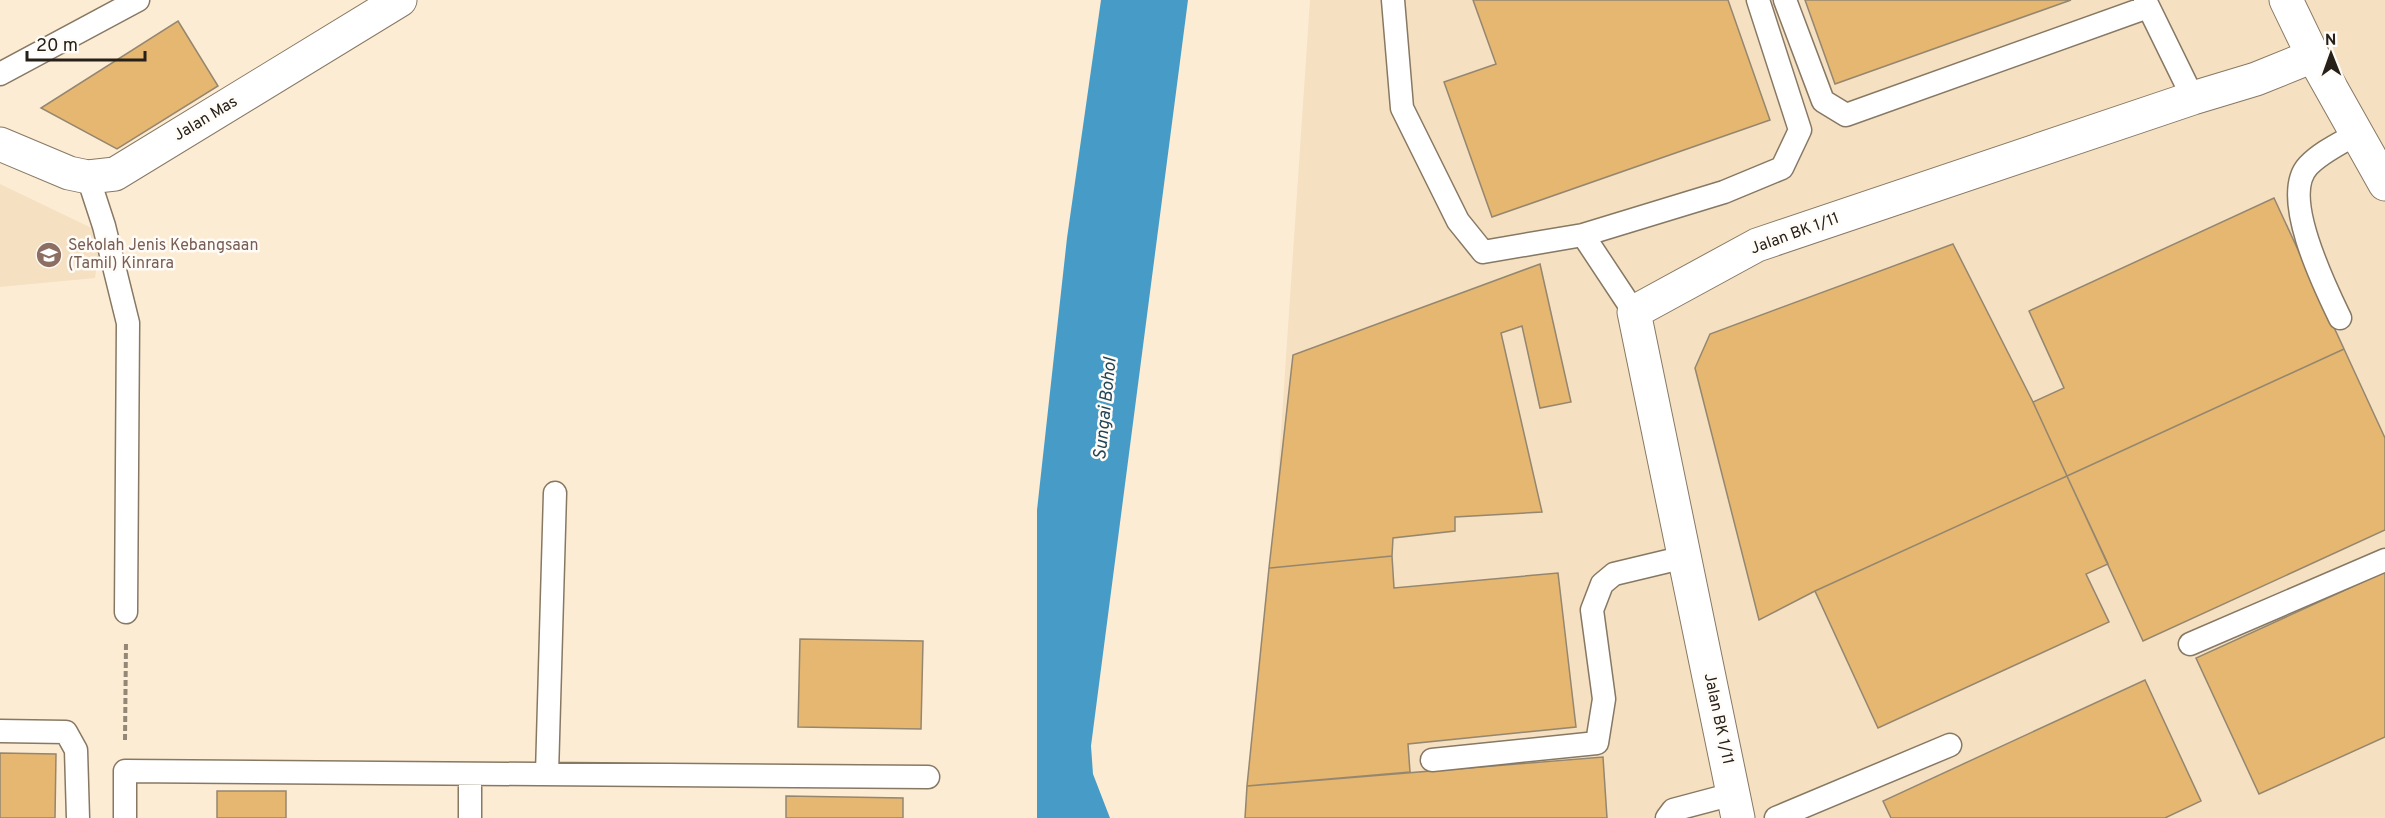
<svg xmlns="http://www.w3.org/2000/svg" width="2385" height="818" viewBox="0 0 2385 818" font-family="Overpass,sans-serif">
  <style>
    .built { fill: #f5e0c1 }
    .water { fill: #479cc7 }
    .building { fill: #e5b770; stroke: #958670; stroke-width: 1.5 }
    .lines { fill: none; stroke-linecap: round; stroke-linejoin: round }
    .service-casing { stroke: #877863; stroke-width: 25 }
    .minor-casing { stroke: #877863; stroke-width: 35 }
    .path { stroke: #938777; stroke-width: 4; stroke-dasharray: 6 3; stroke-linecap: butt }
    .service { stroke: #fff; stroke-width: 22 }
    .minor { stroke: #fff; stroke-width: 33 }
    .labels { text-anchor: middle; dominant-baseline: central; stroke-width: 5; stroke-linejoin: round; paint-order: stroke }
    .street-label { font-size: 16px; fill: #262018; stroke: #fffbf7 }
    .education-label { font-size: 16px; fill: #785e54; stroke: #fffbf7; text-anchor: start }
    .water-label { font-size: 18px; font-style: italic; fill: #214659; stroke: #fffbf7 }
  </style>
  <rect width="100%" height="100%" fill="#fdecd4"/>
  <!-- built -->
  <path class="built" d="M1310,0h1075v818h-1130z
    M0,184l102,49 -7,45 -95,9z"/>
  <!-- water -->
  <path class="water" d="M1101,0h87l-97,746 2,28 17,44h-73v-308l30,-272z"/>
  <!-- building -->
  <path class="building" d="M1473,0h255l42,120 -278,97 -48,-135 52,-18z
    M1805,0h266l-236,84z
    M178,21l40,65 -101,63 -76,-41z
    M2274,198l70,151 -277,127 -34,-74 31,-14 -35,-77z
    M1953,244l80,158 34,74 -252,115 -56,29 -64,-252 15,-34z
    M1540,264l31,138 -31,6 -18,-82 -21,7 41,179 -87,5v14l-62,7 -1,18 -123,12 24,-213z
    M2344,349l41,89v92l-242,111 -76,-165z
    M2067,476l41,88 -22,10 23,48 -231,106 -63,-137z
    M1392,556l2,32 164,-15 18,154 -168,17 2,28 -163,14 22,-218z
    M2385,572v165l-126,57 -63,-136z
    M800,639l123,2 -2,88 -123,-2z
    M2145,680l56,121 -36,17h-274l-8,-17z
    M0,753l56,1 -1,64h-55z
    M1603,757l4,61h-362l2,-32z
    M217,791h69v27h-69z
    M786,796l117,2v20h-117z"/>
  <g class="lines">
    <!-- service casing -->
    <g class="service-casing">
      <path id="service" d="M1393,0l9,108 56,113 25,31 100,-17 141,-43 58,-24 18,-38 -42,-130
        M1785,0l38,101 23,14 302,-108
        M2145,0l48,98
        M0,74l138,-74
        M88,177l16,49 24,97 -2,289
        M1583,235l51,77
        M2340,318c-15,-31 -60,-122 -32,-152 13,-14 33,-23 50,-33
        M2190,644l195,-84
        M0,731l66,1 10,18 2,68
        M1432,760l165,-17 7,-44 -12,-89 10,-26 12,-10 71,-17
        M547,774l8,-281
        M125,818v-47l803,6
        M470,818v-44
        M1667,818l6,-8 60,-16
        M1776,818l174,-73"/>
    </g>
    <!-- minor casing -->
    <g class="minor-casing">
      <path id="minor" d="M2286,0l27,56 72,128
        M0,144l69,29 19,4 27,-3 285,-174
        M1738,818l-104,-506 123,-67 436,-147 63,-19 57,-23"/>
    </g>
    <!-- path -->
    <path class="path" d="M125,740l1,-98"/>
    <!-- service -->
    <use href="#service" class="service"/>
    <!-- minor -->
    <use href="#minor" class="minor"/>
  </g>
  <!-- icons -->
  <defs>
    <g id="school-disc" transform="scale(1.35)"><circle r="9.5" fill="#8d6e63" stroke="#fffbf7"/><path d="M0-5L7-2L0 1L-7-2ZM-4 1L0 2.5L4 1V4Q0 6-4 4Z" fill="#fff"/></g>
  </defs>
  <g fill-rule="evenodd">
    <use href="#school-disc" x="49" y="255"/>
  </g>
  <g class="labels">
    <!-- street labels -->
    <g class="street-label">
      <text transform="translate(206 119) rotate(-31)">Jalan Mas</text>
      <text transform="translate(1795 234) rotate(-20)">Jalan BK 1/11</text>
      <text transform="translate(1718 719) rotate(78)">Jalan BK 1/11</text>
    </g>
    <!-- education labels -->
    <g class="education-label">
      <text x="68" y="246">Sekolah Jenis Kebangsaan<tspan x="68" dy="18">(Tamil) Kinrara</tspan></text>
    </g>
    <!-- water labels -->
    <g class="water-label">
      <text transform="translate(1106 409) rotate(-84)">Sungai Bohol</text>
    </g>
  </g>
  <!-- north arrow -->
  <g transform="translate(2331 54) rotate(359)" stroke="#fffbf7" stroke-width="4.5" paint-order="stroke">
  <path d="M0-4.5L10 22L0 15L-10 22Z" fill="#262018"/>
  <text y="-9" font-size="16" font-weight="bold" text-anchor="middle" fill="#262018">N</text>
  </g>
  <!-- scale -->
  <path d="M27 51v9h118v-9" fill="none" stroke="#262018" stroke-width="3"/>
  <text x="36" y="51" font-size="18" fill="#262018" stroke="#fffbf7" stroke-width="4.5" paint-order="stroke">20 m</text>
</svg>
